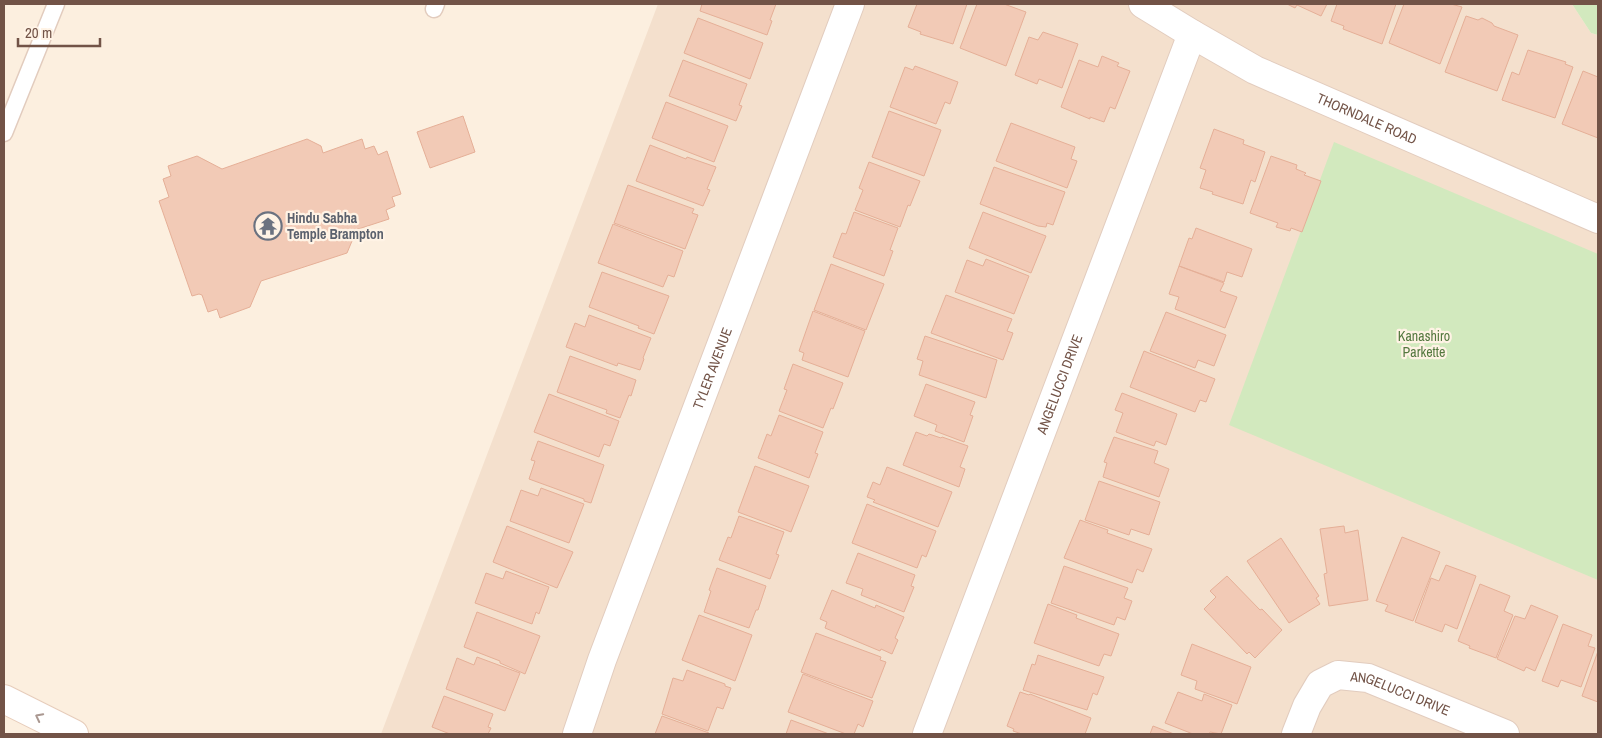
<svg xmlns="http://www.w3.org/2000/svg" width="1602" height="738" viewBox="0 0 1602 738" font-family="'Archivo Narrow',sans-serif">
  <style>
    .residential { fill: #f4e0cd }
    .green { fill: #d2e9be }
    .building { fill: #f2cab6; stroke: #e5af97 }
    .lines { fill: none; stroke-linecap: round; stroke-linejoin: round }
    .service-casing { stroke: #e2ccbe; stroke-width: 19 }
    .minor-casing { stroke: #e2ccbe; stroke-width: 30 }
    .tertiary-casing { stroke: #e2ccbe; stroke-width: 30 }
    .secondary-casing { stroke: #e7cdbb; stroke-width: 30 }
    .service { stroke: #fff; stroke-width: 16 }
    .minor { stroke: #fff; stroke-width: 28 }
    .tertiary { stroke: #fff; stroke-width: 28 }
    .secondary { stroke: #fff; stroke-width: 28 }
    .oneway { stroke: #aa9891 }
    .labels { text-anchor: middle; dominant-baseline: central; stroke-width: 4.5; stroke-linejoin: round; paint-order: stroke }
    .street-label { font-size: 14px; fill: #725347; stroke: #fff3e5 }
    .worship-label { font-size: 14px; font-weight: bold; fill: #5b616d; stroke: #fff3e5; text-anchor: start }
    .park-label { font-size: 14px; fill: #54783f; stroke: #fff3e5 }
  </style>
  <rect width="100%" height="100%" fill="#fcefdf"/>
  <!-- residential -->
  <path class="residential" d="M658,4h914l19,29 7,2v699h-1217z"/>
  <!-- green -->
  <path class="green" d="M1572,4h26v31l-7,-2z
    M1334,142l264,112v326l-369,-155z"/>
  <!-- building -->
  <path class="building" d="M702,4h74l-6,16 2,1 -5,14 -67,-24z
    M917,4h50l-14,40 -33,-10 1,-2 -13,-5z
    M977,4h27l22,8 -20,54 -46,-18z
    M1287,4h40l-6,12 -24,-11 -2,3z
    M1337,4h59l-14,40 -39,-15 1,-3 -13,-5z
    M1404,4h47l11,3 -22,57 -51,-21z
    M1466,16l12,4 4,-2 10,5 2,3 24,9 -21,56 -52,-19z
    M698,18l65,25 -13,36 -66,-26z
    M1043,32l35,12 -16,44 -23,-9 -2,5 -22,-9 14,-38 9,3z
    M1528,50l38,12 -1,2 8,3 -18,51 -53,-18 10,-28 7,3z
    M1102,56l17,7 -2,3 13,5 -15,38 -5,-2 -6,15 -14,-5v2l-29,-12 18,-47 19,7z
    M683,60l64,24 -8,21 3,1 -6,15 -67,-25z
    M915,66l43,16 -8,22 -5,-2 -9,22 -46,-17 15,-40 8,3z
    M1583,71l15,6v61l-36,-14z
    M666,102l62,24 -14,36 -62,-24z
    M889,111l52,19 -17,46 -52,-19z
    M463,116l12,36 -45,16 -13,-36z
    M1011,123l64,24 -4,12 6,2 -10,27 -71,-27z
    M1214,129l30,11 -1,4 22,8 -10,30 -4,-2 -8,24 -31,-10 1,-2 -13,-4 6,-18 -6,-2z
    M307,139l14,7 2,7 39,-14 3,10 9,-3 4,9 9,-4 14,43 -9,3 3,9 -9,4 3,9 -40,13 3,9 -5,12 -86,28 -11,26 -30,11 -3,-9 -9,3 -6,-17 -3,-1 -7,2 -33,-95 10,-4 -6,-18 8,-3 -3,-10 29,-10 25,13z
    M650,145l36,14 1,-2 29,10 -9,22 3,1 -7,16 -67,-25z
    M1271,156l26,9 -1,4 10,4 -2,2 17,6 -19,51 -11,-4 -1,3 -14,-4 2,-4 -28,-10z
    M869,162l51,19 -10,25 -2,-1 -8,22 -45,-17 8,-20 -4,-2z
    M994,167l71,25 -12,33 -6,-2 -1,4 -8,-1 -58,-22z
    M628,185l66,24 -2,4 6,2 -13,34 -71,-26z
    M854,212l44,16 -8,22 3,1 -9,25 -51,-19 9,-24 4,1z
    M983,212l63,24 -15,37 -62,-25z
    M613,224l70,27 -9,26 -6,-2 -5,12 -65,-24z
    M1196,228l56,21 -10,28 -15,-5 -3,10 -45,-16 10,-28 3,1z
    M986,259l43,17 -15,38 -59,-22 12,-32 16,6z
    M831,264l53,20 -18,46 -52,-20z
    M1179,266l45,17 -4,8 17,6 -12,31 -50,-19 4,-12 -10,-3z
    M602,272l67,24 -15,38 -16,-6 1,-2 -50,-19z
    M946,295l66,24 -5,12 6,2 -10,27 -72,-27z
    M813,311l52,20 -17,46 -46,-17 2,-7 -5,-2z
    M1166,312l60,23 -12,31 -16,-6 -3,8 -45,-17z
    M589,315l62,23 -8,20 1,1 -4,11 -22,-7 -1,3 -51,-19 9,-24 10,4z
    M925,336l72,24 -11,38 -67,-23 4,-14 -6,-2z
    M1144,351l71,28 -9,23 -6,-2 -5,12 -65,-25z
    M570,356l66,24 -5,16 -2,-1 -9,23 -14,-5 1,-3 -50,-18z
    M793,364l50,19 -10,26 -2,-1 -8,20 -44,-17 8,-21 -3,-1z
    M926,384l49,18 -5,13 3,1 -9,26 -29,-11 2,-6 -23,-9z
    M1122,393l55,21 -11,31 -10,-4 -2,5 -38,-14 7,-19 -8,-3z
    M549,394l70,27 -9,25 -6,-2 -5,13 -65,-25z
    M779,415l44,17 -8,21 3,1 -9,24 -51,-20 9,-24 4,2z
    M916,432l11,4 2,-2 12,4 1,-1 26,9 -8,21 5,2 -6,18 -56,-22z
    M1114,437l44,14 -4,12 15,6 -10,28 -56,-20 4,-14 -3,-1z
    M538,441l66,24 -13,38 -7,-2v-2l-55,-20 6,-18 -4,-1z
    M755,466l54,20 -18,46 -53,-20z
    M887,467l65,25 -14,35 -65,-25 2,-2 -8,-3 6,-15 7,3z
    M1099,481l61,21 -11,33 -18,-6 -2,6 -44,-15z
    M541,488l43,16 -15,39 -59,-22 11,-31 17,6z
    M867,504l69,27 -10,26 -4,-2 -5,13 -65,-25z
    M739,516l45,16 -8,22 3,1 -9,24 -51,-19 9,-23 3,1z
    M1080,520l28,10 -1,3 45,16 -9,23 -6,-3 -5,14 -68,-25z
    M507,526l66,26 -16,36 -64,-26z
    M1344,526l1,7 13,-3 10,70 -39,6 -5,-32 3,-1 -7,-44z
    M1402,537l38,15 -27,69 -28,-10 3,-6 -12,-4z
    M1281,538l38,58 -3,2 4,6 -31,19 -42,-62z
    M858,553l57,22 -4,11 3,1 -10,25 -43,-17 2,-6 -17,-6z
    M1446,565l30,11 -19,53 -12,-5 -3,8 -27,-10 16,-44 8,3z
    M1064,566l64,22 -4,10 8,3 -7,19 -8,-3 -3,8 -63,-22z
    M717,568l49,18 -8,24h-2l-7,18 -45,-16 7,-21 -2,-1z
    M506,571l43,16 -10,27 -3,-2 -4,12 -57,-21 11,-30 17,6z
    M1227,576l33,34 2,-1 20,21 -27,28 -6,-6 -2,2 -43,-45 12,-12 -6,-6z
    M1480,584l30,12 -6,15 9,4 -17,43 -27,-10 1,-2 -12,-5z
    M832,590l43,18 1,-3 28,12 -9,21 3,2 -6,14 -11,-5 -1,2 -55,-23 2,-6 -7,-3z
    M1048,604l29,11 -1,3 43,16 -8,22 -7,-2 -5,12 -65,-23z
    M1531,605l27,11 -23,55 -9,-4 -2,4 -27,-12 18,-43 10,3z
    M477,612l63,24 -15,38 -25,-11v-2l-36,-14z
    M699,615l53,20 -17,46 -53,-21z
    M1563,624l29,11 -4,11 7,2 -14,39 -20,-7 -3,7 -16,-6z
    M816,633l65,24 -1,3 6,2 -14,36 -71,-26z
    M1192,644l59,23 -14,37 -42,-15 2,-8 -16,-6z
    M1598,651v51l-16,-6z
    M1038,655l66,22 -7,18 -4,-2 -6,17 -64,-20 9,-26 3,1z
    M477,657l43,16 -15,38 -59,-22 11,-31 17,7z
    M687,670l38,14v2l6,2 -8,21 -6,-2 -9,24 -46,-17 11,-36 10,3z
    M803,674l70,27 -10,26 -5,-3 -4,10h-8l-58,-22z
    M1020,692l9,3 1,-1 61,24 -6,16h-63l-9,-3 1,-2 -7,-3z
    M1178,692l24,9 2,-7 28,11 -11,29 -11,-2 -1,2h-16l-28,-11z
    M444,696l49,18 -5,13 3,1 -3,6h-38l-18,-7z
    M662,716l47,17 -1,1h-53z
    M791,720l38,14h-43z
    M1153,726l21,8h-24z"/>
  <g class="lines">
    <!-- service casing -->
    <g class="service-casing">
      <path id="service" d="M434,9l2,-5
        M4,133l52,-129"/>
    </g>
    <!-- minor casing -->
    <g class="minor-casing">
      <g id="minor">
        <path id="s1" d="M577,734l25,-74 248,-656"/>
        <path id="s2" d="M927,734l265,-700"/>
        <path id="s3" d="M1296,734l11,-28 13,-22 18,-9 30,3 137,56"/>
      </g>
    </g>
    <!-- tertiary casing -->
    <g class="tertiary-casing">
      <g id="tertiary">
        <path id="s4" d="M1143,4l49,30 63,36 343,149"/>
      </g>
    </g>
    <!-- secondary casing -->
    <g class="secondary-casing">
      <path id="secondary" d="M4,699l70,35"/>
    </g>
    <!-- service -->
    <use href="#service" class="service"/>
    <!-- minor -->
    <use href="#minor" class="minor"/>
    <!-- tertiary -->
    <use href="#tertiary" class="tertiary"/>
    <!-- secondary -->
    <use href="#secondary" class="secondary"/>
  </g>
  <!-- one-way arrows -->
  <defs><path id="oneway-chevron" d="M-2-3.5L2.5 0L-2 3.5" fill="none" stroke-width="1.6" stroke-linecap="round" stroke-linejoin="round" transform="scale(1.25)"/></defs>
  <use class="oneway" href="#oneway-chevron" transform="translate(39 717) rotate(-153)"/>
  <!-- icons -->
  <defs>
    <g id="temple-ring" transform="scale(1.4375)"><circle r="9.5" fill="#fff3e5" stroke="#6b7280" stroke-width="1.5"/><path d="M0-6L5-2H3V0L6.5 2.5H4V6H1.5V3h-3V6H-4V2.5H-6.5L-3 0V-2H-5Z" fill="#6b7280"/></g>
  </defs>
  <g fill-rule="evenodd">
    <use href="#temple-ring" x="268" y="226"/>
  </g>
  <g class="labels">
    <!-- street labels -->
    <g class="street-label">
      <text stroke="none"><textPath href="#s4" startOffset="252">THORNDALE ROAD</textPath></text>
      <text stroke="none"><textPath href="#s1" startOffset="390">TYLER AVENUE</textPath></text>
      <text stroke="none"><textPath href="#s2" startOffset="374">ANGELUCCI DRIVE</textPath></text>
      <text stroke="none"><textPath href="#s3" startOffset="141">ANGELUCCI DRIVE</textPath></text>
    </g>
    <!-- worship labels -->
    <g class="worship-label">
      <text x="287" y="218">Hindu Sabha<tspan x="287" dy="16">Temple Brampton</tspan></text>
    </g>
    <!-- park labels -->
    <g class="park-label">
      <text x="1424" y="336">Kanashiro<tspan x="1424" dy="16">Parkette</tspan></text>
    </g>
  </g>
  <!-- border -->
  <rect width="1602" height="738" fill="none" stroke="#725347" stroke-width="10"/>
  <!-- scale -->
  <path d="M18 38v8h82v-8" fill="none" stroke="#725347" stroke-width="2.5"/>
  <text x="25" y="38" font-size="15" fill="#725347" stroke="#fff3e5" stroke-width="4" paint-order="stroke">20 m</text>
</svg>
